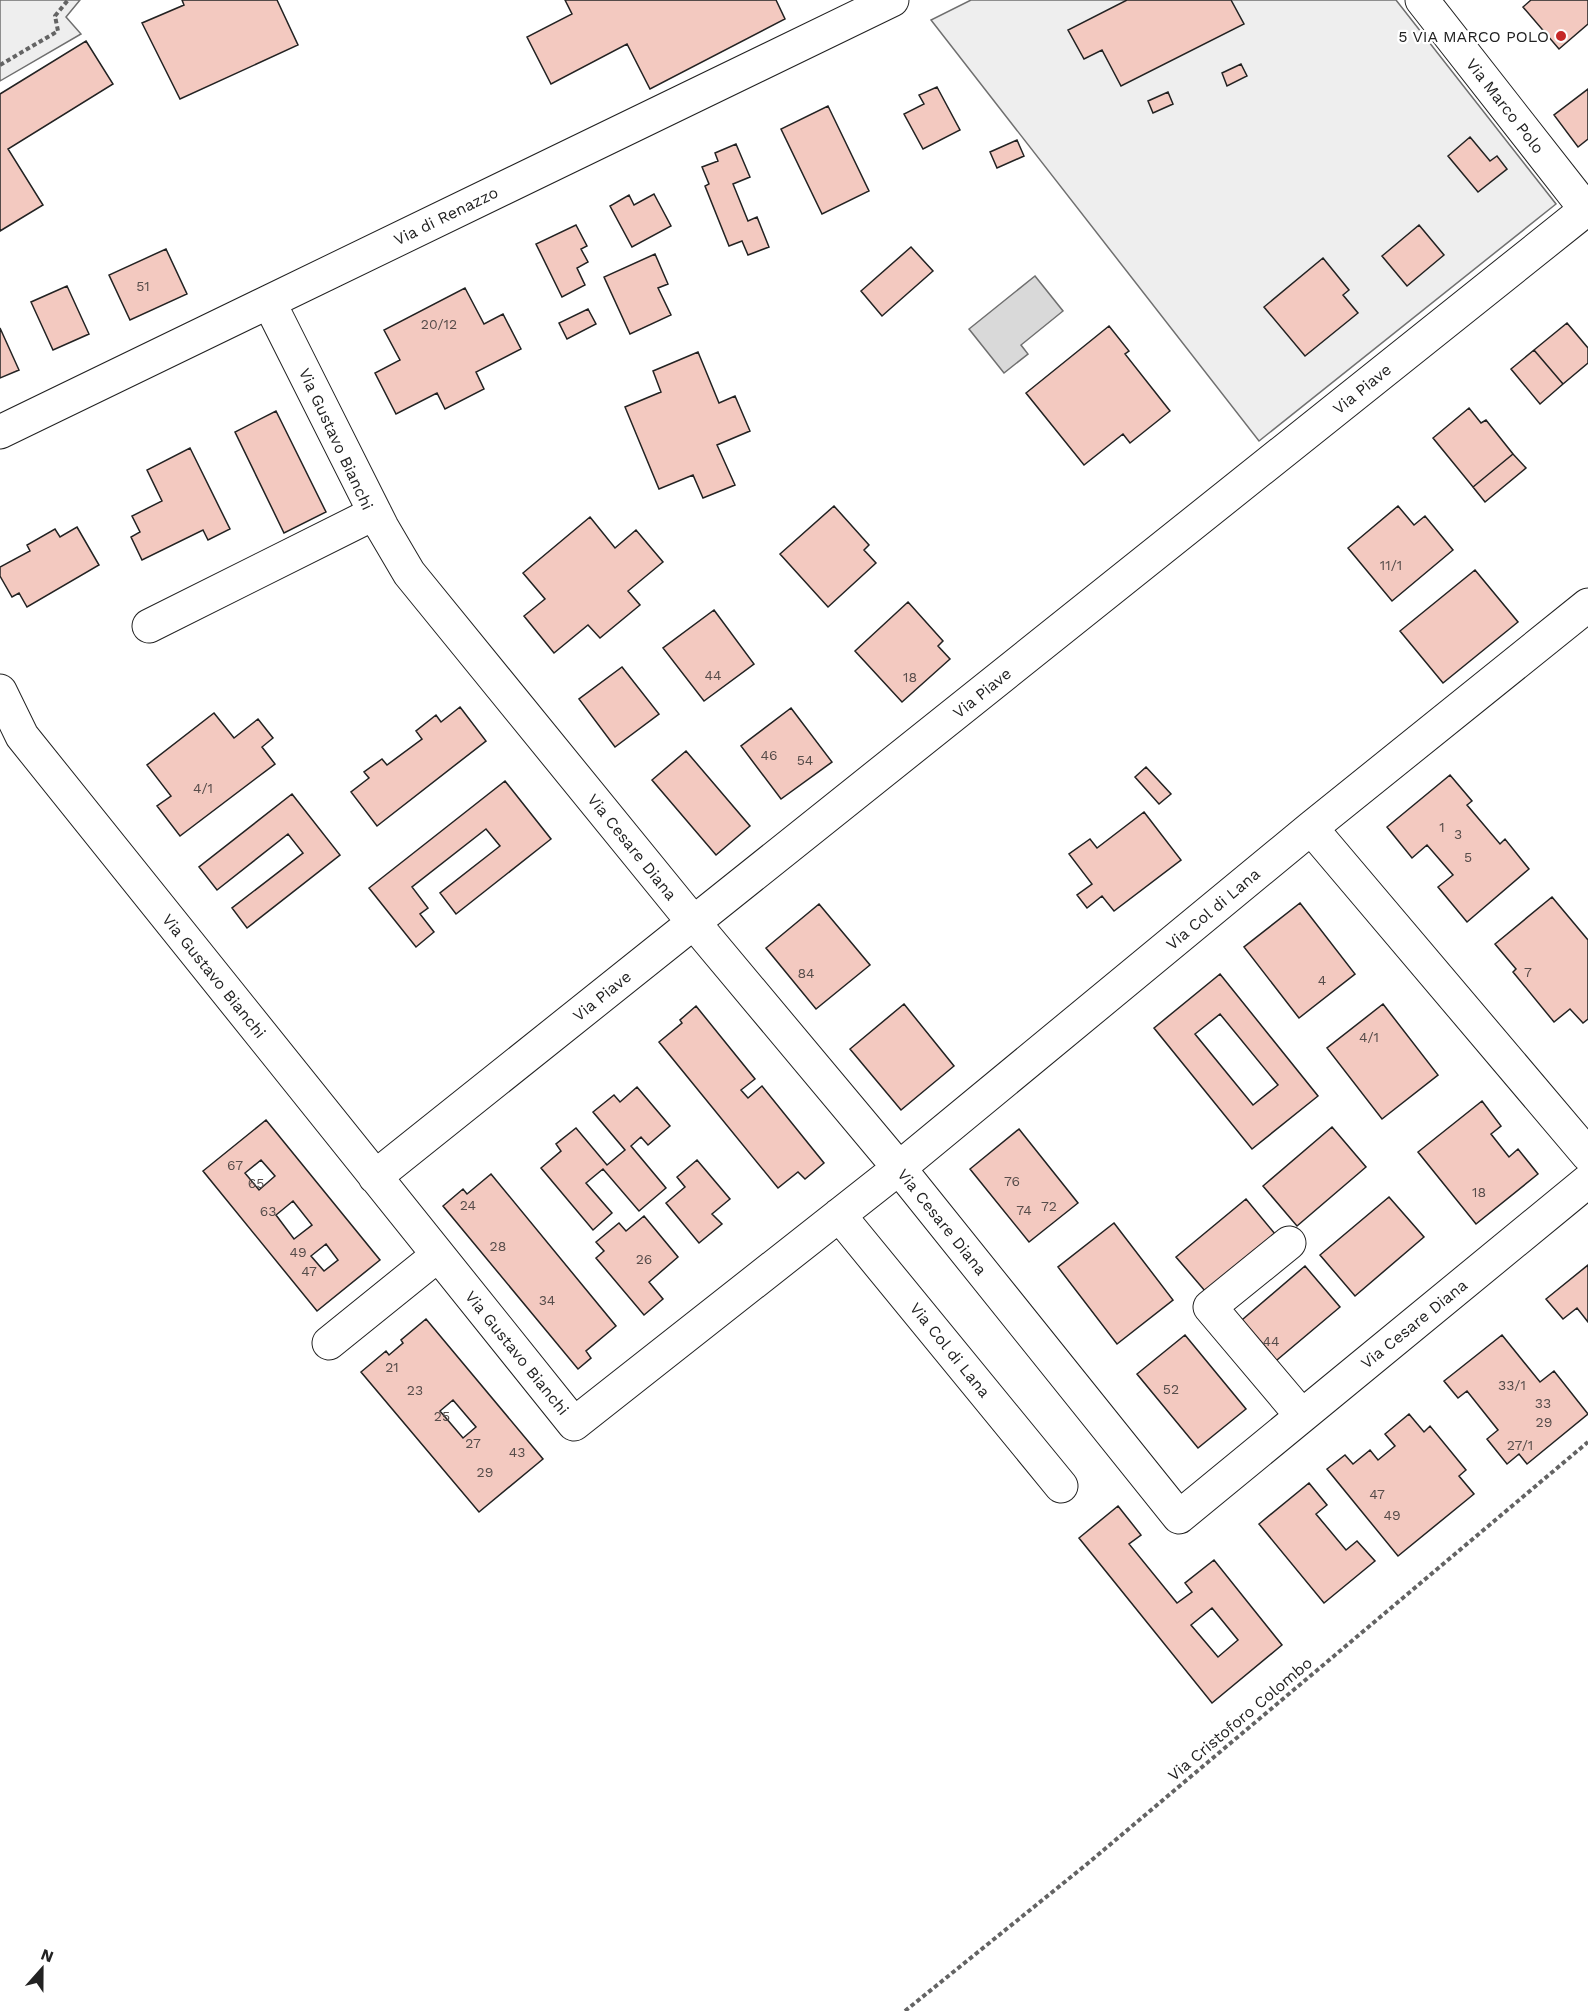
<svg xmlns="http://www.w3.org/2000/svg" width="1588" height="2011" viewBox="0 0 1588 2011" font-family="'Work Sans',sans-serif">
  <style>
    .green { fill: #eee; stroke: #6f6f6f; stroke-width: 1.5 }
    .water { fill: #d9d9d9; stroke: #6f6f6f; stroke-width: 1.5 }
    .building { fill: #f3c9c0; stroke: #222; stroke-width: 1.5; fill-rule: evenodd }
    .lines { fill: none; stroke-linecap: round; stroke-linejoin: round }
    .minor-casing { stroke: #222; stroke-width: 35 }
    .path { stroke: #646464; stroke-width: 4; stroke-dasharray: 4.5 3; stroke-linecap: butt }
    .minor { stroke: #fff; stroke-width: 33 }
    .poi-dot { fill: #c62828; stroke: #fff; stroke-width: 2 }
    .labels { text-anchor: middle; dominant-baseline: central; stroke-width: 4.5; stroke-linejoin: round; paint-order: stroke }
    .number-label { font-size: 14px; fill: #564c4a }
    .poi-label { font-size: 16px; fill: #222; stroke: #fff; text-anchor: end }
    .street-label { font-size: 16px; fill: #222; stroke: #fff }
  </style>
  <rect width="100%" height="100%" fill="#fff"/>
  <!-- green -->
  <path class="green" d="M0,0h80l-14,17 15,17 -81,47z
    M971,0h425l160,204 -297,237 -328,-421z"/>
  <!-- water -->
  <path class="water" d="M1035,276l28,35 -42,34 7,9 -24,19 -35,-44z"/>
  <!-- building -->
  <path class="building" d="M182,0h95l21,45 -118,54 -38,-76 42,-18z
    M565,0h211l9,19 -135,70 -23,-45 -76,40 -24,-47 45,-23z
    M1127,0h104l13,24 -123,62 -19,-36 -18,9 -16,-29z
    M1531,0h57v24l-29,25 -36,-42z
    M86,41l27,43 -105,65 35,56 -43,26v-137z
    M1241,64l6,12 -20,10 -5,-13z
    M937,87l23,43 -37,19 -19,-35 20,-10 -5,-9z
    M1588,89v50l-10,8 -24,-32z
    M1168,92l5,12 -20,9 -5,-12z
    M828,106l41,85 -47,23 -41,-85z
    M1470,137l20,24 7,-5 10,13 -29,23 -30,-36z
    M1017,140l7,16 -27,12 -7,-16z
    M736,144l14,33 -17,7 15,37 9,-4 12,30 -21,8 -6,-14 -13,5 -24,-60 4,-2 -7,-17 16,-6 -3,-8z
    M654,194l17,32 -39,21 -22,-41 19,-11 5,10z
    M576,225l11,21 -6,3 7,13 -11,6 8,17 -23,12 -26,-53z
    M1419,225l25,30 -37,31 -25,-30z
    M911,247l22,24 -51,45 -21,-25z
    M166,249l21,45 -57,26 -21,-45z
    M655,254l13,30 -10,4 13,27 -41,19 -26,-57z
    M1323,258l26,32 -6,5 15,18 -53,43 -41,-49z
    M67,286l22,48 -36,16 -22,-48z
    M465,288l19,36 19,-10 18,35 -45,23 8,17 -39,20 -8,-16 -41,21 -21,-41 25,-13 -16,-30z
    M588,309l8,15 -29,15 -8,-16z
    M1567,323l21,25v15l-25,21 -29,-34z
    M1109,326l20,25 -4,3 45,57 -40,32 -7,-9 -39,31 -58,-72z
    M0,328l19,42 -19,8z
    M1534,350l29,34 -23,20 -29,-35z
    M698,352l21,51 16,-7 15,35 -33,14 18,40 -32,13 -10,-23 -34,14 -34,-82 36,-15 -8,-21z
    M1469,408l12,15 5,-3 27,34 -40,33 -40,-49z
    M276,411l50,101 -42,21 -49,-101z
    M190,448l40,81 -22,11 -5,-10 -61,30 -11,-23 9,-5 -8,-16 30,-15 -15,-31z
    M1513,454l13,14 -41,34 -12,-15z
    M834,506l35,39 -5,5 12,13 -48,44 -48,-53z
    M1398,506l16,19 11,-9 28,34 -61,51 -44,-53z
    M590,517l25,31 21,-18 27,32 -35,29 12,14 -40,33 -12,-13 -34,28 -30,-37 21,-17 -22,-26z
    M77,527l22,38 -72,42 -8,-14 -7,4 -12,-21v-9l30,-16 -3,-6 28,-16 5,8z
    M1475,570l43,52 -75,61 -43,-52z
    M908,602l35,39 -5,5 12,13 -48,43 -47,-51z
    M714,610l40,54 -50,37 -41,-53z
    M622,667l37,47 -44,33 -36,-48z
    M460,707l26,34 -109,85 -26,-34 18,-14 -5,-6 18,-13 5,6 35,-26 -6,-8 20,-16 5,7z
    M791,708l41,54 -51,37 -40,-53z
    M214,713l20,25 24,-19 15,19 -11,9 13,17 -95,72 -23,-30 14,-10 -24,-31z
    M686,751l64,75 -34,29 -64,-75z
    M1146,767l25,27 -12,10 -24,-27z
    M1450,775l22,26 -5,4 33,39 5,-5 24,30 -62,53 -29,-35 15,-12 -26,-30 -15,13 -25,-31z
    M505,781l46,58 -95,75 -16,-21 60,-47 -14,-17 -74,58 16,21 -8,6 14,18 -18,15 -47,-59z
    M292,794l48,61 -93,73 -15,-20 71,-55 -15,-19 -71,56 -18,-23z
    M1144,812l37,48 -67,51 -12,-15 -15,12 -10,-13 15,-11 -23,-30 21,-15 7,9z
    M1552,897l36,43v79l-5,4 -13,-14 -16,13 -41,-50 3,-3 -21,-25z
    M1300,903l55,71 -56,44 -55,-71z
    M819,904l51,61 -54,44 -50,-61z
    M1220,974l98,122 -66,53 -98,-121zM1220,1014l58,71 -25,20 -58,-71z
    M904,1004l50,62 -53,44 -51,-61z
    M1383,1004l55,71 -56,44 -55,-71z
    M696,1006l59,73 -14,11 7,8 14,-12 62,77 -19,16 -7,-7 -20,16 -119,-146 23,-19 -2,-3z
    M637,1087l33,39 -22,19 -7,-8 -10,9 35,42 -27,23 -36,-42 -17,14 26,30 -19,17 -52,-62 20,-17 -5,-7 20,-16 31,37 18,-15 -32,-38 21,-17 6,7z
    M1482,1101l19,25 -10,8 18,23 9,-8 20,25 -62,50 -58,-72z
    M266,1120l114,140 -63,51 -114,-140zM261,1160l14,16 -16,14 -14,-17zM293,1201l19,24 -18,14 -18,-24zM326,1244l12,16 -14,11 -13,-15z
    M1332,1127l34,40 -69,59 -34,-40z
    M1019,1129l59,74 -49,39 -59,-73z
    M697,1160l33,39 -18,15 10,10 -23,19 -33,-40 19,-16 -8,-10z
    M491,1174l125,152 -30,25 5,7 -13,11 -135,-163 20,-17 4,5z
    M1389,1197l35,40 -69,59 -35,-41z
    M1246,1199l34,41 -69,58 -35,-41z
    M644,1216l34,41 -29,25 14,17 -19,16 -48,-57 8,-7 -8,-9 23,-19 7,8z
    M1114,1223l59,77 -56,44 -59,-77z
    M1588,1265v57l-11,-14 -14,11 -17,-20z
    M1305,1266l35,41 -69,58 -35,-40z
    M426,1319l117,140 -64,53 -118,-140 25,-21 3,4 14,-12 -2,-3zM453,1400l23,27 -13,11 -23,-27z
    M1185,1335l61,74 -48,39 -61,-74z
    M1502,1335l38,47 14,-11 34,43 -61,50 -8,-10 -12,10 -20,-25 11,-9 -31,-39 -9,7 -14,-17z
    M1409,1414l15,18 6,-6 36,44 -7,6 15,18 -76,62 -71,-87 18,-14 8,9 17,-14 8,10 17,-14 -10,-12z
    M1309,1483l18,22 -11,9 30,36 11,-9 18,20 -51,42 -65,-79z
    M1118,1506l23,29 -12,9 48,59 15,-11 -7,-9 29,-23 68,85 -70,58 -133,-165zM1212,1608l26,32 -20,17 -27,-32z"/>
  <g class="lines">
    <!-- minor casing -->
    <g class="minor-casing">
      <path id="minor" d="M1422,0l166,212
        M269,302l113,225 27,46 285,350 205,245 280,349 409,-336
        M0,432l892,-432
        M149,626l226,-113
        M0,691l22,45 552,688 325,-256 412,-340 277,-223
        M1311,828l277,327
        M375,1177l1213,-969
        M839,1215l222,271
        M1289,1243l-79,64 92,109
        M329,1343l109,-88"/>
    </g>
    <!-- path -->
    <path class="path" d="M0,65l58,-34 -3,-15 13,-16
      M905,2011l182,-147 501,-422"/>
    <!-- minor -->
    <use href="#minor" class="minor"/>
  </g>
  <!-- markers -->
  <circle class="poi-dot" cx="1561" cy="36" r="6"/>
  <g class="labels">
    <!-- number labels -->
    <g class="number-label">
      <text x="143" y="286">51</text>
      <text x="439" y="324">20/12</text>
      <text x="1391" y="565">11/1</text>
      <text x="713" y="675">44</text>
      <text x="910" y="677">18</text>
      <text x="769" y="755">46</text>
      <text x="805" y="760">54</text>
      <text x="203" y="788">4/1</text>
      <text x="1442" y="827">1</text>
      <text x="1458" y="834">3</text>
      <text x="1468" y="857">5</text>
      <text x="1528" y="972">7</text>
      <text x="806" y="973">84</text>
      <text x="1322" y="980">4</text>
      <text x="1369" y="1037">4/1</text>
      <text x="235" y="1165">67</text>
      <text x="1012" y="1181">76</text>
      <text x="256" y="1183">65</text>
      <text x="1479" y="1192">18</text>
      <text x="468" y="1205">24</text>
      <text x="1049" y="1206">72</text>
      <text x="1024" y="1210">74</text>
      <text x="268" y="1211">63</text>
      <text x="498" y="1246">28</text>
      <text x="298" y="1252">49</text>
      <text x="644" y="1259">26</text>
      <text x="309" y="1271">47</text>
      <text x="547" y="1300">34</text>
      <text x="1271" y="1341">44</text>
      <text x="392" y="1367">21</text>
      <text x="1512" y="1385">33/1</text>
      <text x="1171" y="1389">52</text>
      <text x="415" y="1390">23</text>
      <text x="1543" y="1403">33</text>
      <text x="442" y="1416">25</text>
      <text x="1544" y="1422">29</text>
      <text x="473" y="1443">27</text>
      <text x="1520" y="1445">27/1</text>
      <text x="517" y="1452">43</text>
      <text x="485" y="1472">29</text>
      <text x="1377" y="1494">47</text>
      <text x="1392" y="1515">49</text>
    </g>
    <!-- poi labels -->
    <g class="poi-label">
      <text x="1549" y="36">5 VIA MARCO POLO</text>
    </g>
    <!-- street labels -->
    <g class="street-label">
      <text transform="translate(1505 106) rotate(52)">Via Marco Polo</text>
      <text transform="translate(446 216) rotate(-26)">Via di Renazzo</text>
      <text transform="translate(1362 389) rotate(-39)">Via Piave</text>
      <text transform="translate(336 439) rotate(65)">Via Gustavo Bianchi</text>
      <text transform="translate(982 693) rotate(-39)">Via Piave</text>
      <text transform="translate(632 847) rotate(51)">Via Cesare Diana</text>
      <text transform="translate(1213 909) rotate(-40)">Via Col di Lana</text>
      <text transform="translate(214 976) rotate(51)">Via Gustavo Bianchi</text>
      <text transform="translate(602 996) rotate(-39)">Via Piave</text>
      <text transform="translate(942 1222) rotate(51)">Via Cesare Diana</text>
      <text transform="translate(1414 1324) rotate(-39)">Via Cesare Diana</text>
      <text transform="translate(950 1350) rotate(51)">Via Col di Lana</text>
      <text transform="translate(517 1353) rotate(51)">Via Gustavo Bianchi</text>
      <text transform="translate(1240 1719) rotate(-40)">Via Cristoforo Colombo</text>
    </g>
  </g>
  <!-- north arrow -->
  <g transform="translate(42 1969) rotate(21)" stroke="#ffffff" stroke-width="4.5" paint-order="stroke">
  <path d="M0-4.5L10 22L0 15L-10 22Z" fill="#222222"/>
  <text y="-9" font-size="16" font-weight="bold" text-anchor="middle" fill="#222222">N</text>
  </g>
</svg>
